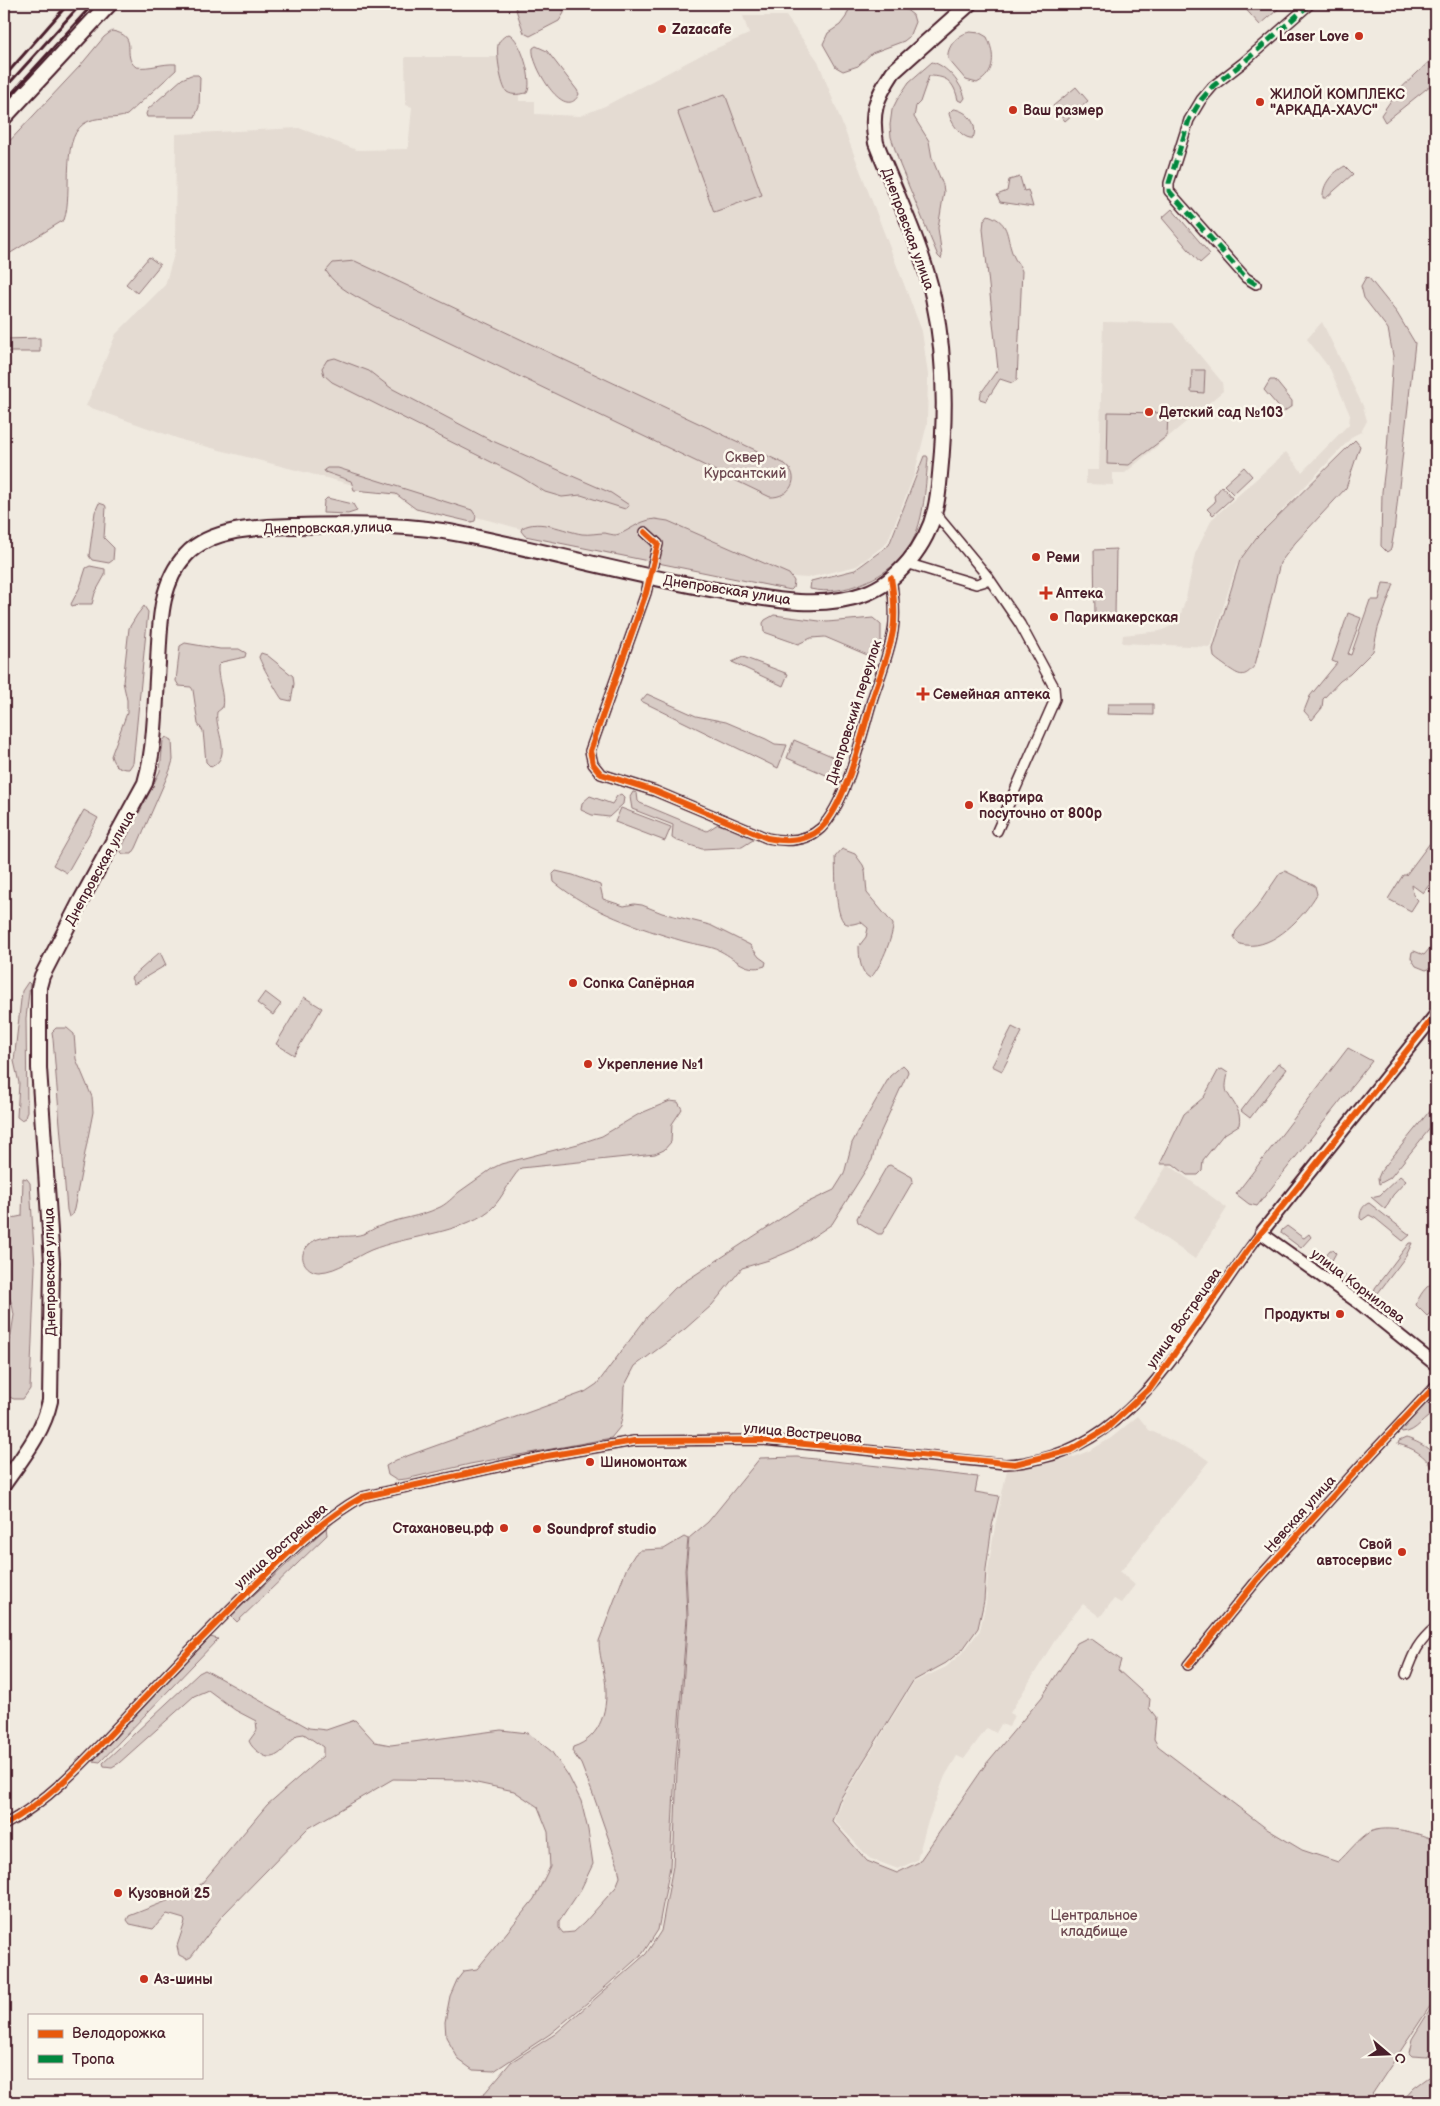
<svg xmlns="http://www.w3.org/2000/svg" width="1440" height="2106" viewBox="0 0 1440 2106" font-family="'Balsamiq Sans',sans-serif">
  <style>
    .built { fill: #e4dbd2 }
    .green { fill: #d8ccc6; stroke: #917678 }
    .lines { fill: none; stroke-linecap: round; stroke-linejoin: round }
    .minor-casing { stroke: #4a1f2b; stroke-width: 12 }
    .tertiary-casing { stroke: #4a1f2b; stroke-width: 15 }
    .secondary-casing { stroke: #4a1f2b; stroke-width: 18 }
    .primary-casing { stroke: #4a1f2b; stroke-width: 19 }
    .minor { stroke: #fbf7ec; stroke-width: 9 }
    .tertiary { stroke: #fbf7ec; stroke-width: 11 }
    .secondary { stroke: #fbf7ec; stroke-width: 14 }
    .primary { stroke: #fbf7ec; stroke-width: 15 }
    .rail { stroke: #4a1f2b; stroke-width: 3 }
    .quiet { stroke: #00873e; stroke-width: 5; stroke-dasharray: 10 5; stroke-linecap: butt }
    .cycleway-casing { stroke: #fbf7ec; stroke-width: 9 }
    .cycleway { stroke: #e8590c; stroke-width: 6 }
    .poi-dot { fill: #c8321e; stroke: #fbf7ec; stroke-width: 2 }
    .labels { text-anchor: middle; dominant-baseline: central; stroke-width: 5; stroke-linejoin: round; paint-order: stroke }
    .poi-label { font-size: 14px; font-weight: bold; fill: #4a1f2b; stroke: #fbf7ec; text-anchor: start }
    .street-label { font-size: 14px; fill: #4a1f2b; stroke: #fbf7ec }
    .park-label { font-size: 14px; fill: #6e4a52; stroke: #fbf7ec }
  </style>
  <rect width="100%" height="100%" fill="#f0eae0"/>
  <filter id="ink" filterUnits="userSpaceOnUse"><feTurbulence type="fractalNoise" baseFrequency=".02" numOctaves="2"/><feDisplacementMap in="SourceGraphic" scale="10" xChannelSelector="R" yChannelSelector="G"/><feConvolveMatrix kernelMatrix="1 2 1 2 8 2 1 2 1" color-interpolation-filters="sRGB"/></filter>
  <g filter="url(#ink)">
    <!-- built -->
    <path class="built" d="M743,16h43l32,45 104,270 6,44 -1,49 -13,52 -27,67 -30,23 -50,12 -53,-4 -146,-20 -105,-30 -318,-83 -99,-35 30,-72 49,-49 10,-34 1,-117 123,-6 58,22 51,-1 4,-42 -6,-2 -1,-48h113l1,44h16v13l45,2 25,-10 98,-52 46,-20z
      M1103,322l70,1 49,59 1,9 -98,82h-12v12l-27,-1v-14h13z
      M1322,322l41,84 4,15 -6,11 -8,4 -100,105 -17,25 -25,81 -89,-4 1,-8 37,-4 18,-8 8,-25 9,-44 17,-35 74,-67 16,20 47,-48 1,-9 -20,-46 -23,-30z
      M1168,1164l59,44 -32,51 -61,-42z
      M1138,1416l11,14 50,24 10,7 -89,111 15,13 -14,18 -7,-4 -14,18 -17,-13 -23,28 -50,81 4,2 -5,12 -8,-3 -5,9 -9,-5 -23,31 -7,-3 -12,20 -18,48 -10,36 -19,9 -29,-11 -35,-38 7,-19 73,-119 32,-15 18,-16 16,-21 6,-28 2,-33 7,-43 12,-56 67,-13 17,-7 20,-12z"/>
    <!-- green -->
    <path class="green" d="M514,4h48l2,9 -5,8 -29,15 -6,-3z
      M851,4h48l14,11 2,7 -6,15 -5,4 -32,12 -14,13 -15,5 -7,-4 -13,-23 5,-11 12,-8 6,-8z
      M1241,4h43l-24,21z
      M112,31c29,5 8,24 24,36 14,2 26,-4 40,-3v6l-49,45c-12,5 -26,1 -38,6 -31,12 -15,72 -25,99l-60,37v-110l76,-81 24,-29z
      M970,32l10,1 7,4c8,17 9,36 -10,46l-11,-3 -18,-21c-2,-12 10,-25 22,-27z
      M509,34c12,5 25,49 18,59 -7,1 -14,3 -20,-1 -6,-5 -11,-39 -9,-47 1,-5 6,-9 11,-11z
      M536,46l11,5 30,39 2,4c-14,30 -49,-30 -46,-46z
      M1436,55v26l-51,41 -4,-7 15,-22z
      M932,62c14,3 30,22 33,36l-3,4 -4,-2c-4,-17 -10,-24 -29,-24l-9,26 -4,4 -2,11 15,24 3,17 11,27 1,7 -6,36 4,28 -1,3 -3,-3 -38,-91 -9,-28 -1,-12 2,-15 5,-10 12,-18z
      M191,75h7l2,2 -1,30 -4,10h-48l-1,-3 2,-5 34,-30z
      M1076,87l12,14 -23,20 -12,-15z
      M725,94l37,101 -48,17 -37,-101z
      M953,109c14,1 26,15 20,29 -10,2 -23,-16 -24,-25z
      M1345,166l8,8 -27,24h-3c-1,-14 10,-26 22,-32z
      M1020,177l4,14 4,-1 5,17 -33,-5 -3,-7 10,-4 2,-11z
      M1172,209l38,45 -10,9 -38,-45z
      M988,215c24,8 17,23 26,42 2,5 6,8 8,14l-5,109 -5,3 -12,-4 -14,22 -6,-2 1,-6 17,-24 -15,-140 1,-9z
      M149,257l11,8 -23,28 -11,-9z
      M355,261l430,203c17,13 5,34 -15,33l-395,-190c-17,-10 -38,-18 -49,-36l7,-8z
      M1366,277l3,1 28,35 18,30 -21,189 -3,17 -4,3 -6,-6 1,-54 5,-42 6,-94 -5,-27 -24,-31 -3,-12z
      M40,338v14h-36v-13z
      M335,358l34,13 22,17 97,51 123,54 18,12 -1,2 -3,2 -44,-14 -19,2 -17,-5 -24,-15 -189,-95 -8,-7 -2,-7 5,-8z
      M1192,370h13l-1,23 -13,-1z
      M1270,380h5l17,21v5l-9,6 -19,-22z
      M1108,412l60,1 -1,23 -38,29 -22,-1z
      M1355,440l5,6 -14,42 -51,55 -15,20 -25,102c-11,14 -15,11 -28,2 -4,-3 -9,-6 -13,-10l-1,-8 27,-89 16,-22z
      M924,456h3l1,2c-5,57 -5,100 -65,125 -18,7 -34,10 -53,6l1,-8 44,-11 34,-25z
      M1244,467l8,9 -19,18 -9,-9z
      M327,468h11l134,42 4,6 -1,5 -4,1 -55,-13 -20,-15 -42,-4 -3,-9 -26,-9 -1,-2z
      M1222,486l10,12 -19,17 -6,-6 8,-7 -1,-6z
      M327,498l26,6 4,7 -9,3 -25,-1 1,-12z
      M99,503l6,2 1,2 -2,31 10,10 -1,12 -4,3 -17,-3 -3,-4 6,-44z
      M655,519l13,2 121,53 5,7 -1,7 -2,2 -266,-54 -4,-5 1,-3c18,-10 41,3 60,6 7,1 15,-1 23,-1 4,1 8,2 11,2 13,-3 21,-14 39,-16z
      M1116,549l-1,68h-20l-1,-67z
      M90,566l15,3v6l-10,18 -3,11h-13l-7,2 -1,-2 9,-17 6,-19z
      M1383,583l11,1 -16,44 -5,23 -23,23 -10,7 -17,18 -1,9 -10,12 -8,-9 6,-15 27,-33 -5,-2 16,-48 13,5 -13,36 3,1 19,-55h9z
      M144,606l4,6 -15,151 -4,6c-10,0 -15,-3 -18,-13l16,-43v-13l-4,-18 6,-54 8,-13z
      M774,615l53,7 46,-4 8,7v26l-9,6 -47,-20 -14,1 -13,6 -34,-12 -1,-9 2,-3z
      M185,643l35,6h19l7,4 -1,4 -23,5 -4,4c-1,14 7,28 4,42l-5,4c-3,18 17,44 -6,55l-5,-5 -3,-31 -5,-7 -5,-34 -2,-3 -12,-1 -3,-5 4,-35z
      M261,653l6,2 26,21 1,8 -3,17 -9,-2c-4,-5 -23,-39 -23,-42z
      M743,657l45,17 -5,12 -51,-24z
      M647,694l49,22 30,6 40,17 9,5 12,1 -9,23 -137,-67z
      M1108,704h45v11l-46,-1z
      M166,737l6,3 1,20 -3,10 -34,78 -4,6h-9l-2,-2 1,-5 38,-76 3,-30z
      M794,740l47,20 -8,18 -46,-20z
      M633,792l4,1 1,8 2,2 67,28 11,-7 34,11 1,5 -11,7 -40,2 -27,-9 -3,-2 1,-13 -41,-16 -2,-12z
      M621,794l3,3 -1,7 -14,13 -17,-2 -11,-5 1,-7 8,-7 22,8 5,-8z
      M621,808l50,19 -6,14 -50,-19z
      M84,810l14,8 -31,55 -14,-8z
      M1436,835v41l-13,17 -11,-8 1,10 5,5 -7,11 -23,-12 15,-24h3z
      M842,849l13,5 8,11 2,5 2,23 26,31c1,11 -14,47 -23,54 -10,-5 -11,-22 -11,-32l7,-9 2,-9 -7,-6c-5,1 -11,4 -16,1 -11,-8 -9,-52 -10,-66z
      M556,871l17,4 27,10 3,14 21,7 10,-2 8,1 20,8 48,12 40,20 9,12 7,5 -1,4c-22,8 -32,-12 -52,-18 -9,-3 -20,-4 -30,-7 -44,-13 -93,-29 -129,-59l-1,-8z
      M1285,871l30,15 2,8c-13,22 -43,55 -71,51 -6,0 -10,-3 -12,-8l2,-6 21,-24 23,-34z
      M1436,941v25l-10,4 -10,-4 -5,-8 1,-6 2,-1 10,4z
      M160,952l6,13 -32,19 -3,-6z
      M28,982l2,2 -4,34 1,93 -2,7 -4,2 -4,-3 2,-34 -5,-22 8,-70z
      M265,992l16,12 -8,11 -16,-12z
      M304,997l18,11 -28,47 -18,-11z
      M1012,1027l10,5 -20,39 -10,-5z
      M56,1028h11l7,6 2,25 16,38 1,15 -19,97 -2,6 -3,2 -2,-7 -14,-171 -1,-7z
      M1348,1048l24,13 -115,145 -8,-2 -13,-10z
      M1278,1063l9,6 -37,49 -9,-7z
      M903,1065l4,4 1,3 -31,68 -5,20 -40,64 -37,25 -26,11 -27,8 -30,37 -27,24 -50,37 -11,21 -1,26 -3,14 -9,11 -141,26 -64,15 -10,1 -8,-5 -2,-9 10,-6 189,-68 12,-8 50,-67 28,-29 125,-82 34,-16 10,-16 8,-31 8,-15 30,-52z
      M1222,1069l6,4c-1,7 -4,15 0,21 6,10 14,18 11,31l-16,10 -20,25 -1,11 -4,4h-11l-14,-11h-13l24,-50 20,-17 14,-26z
      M670,1101l8,1 4,7 -10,15 -1,18 -7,8 -9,4 -134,14c-15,15 -19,36 -38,47 -33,20 -77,21 -112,35 -17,7 -32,21 -52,22 -11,0 -22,-13 -13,-24 13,-18 39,-8 57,-14 6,-2 11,-6 17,-8 19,-8 40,-9 58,-18 8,-3 15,-11 21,-16 11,-8 23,-16 34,-24l8,-4 77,-20 24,-8 37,-22z
      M1436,1103v18l-46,57 -11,6 -1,-6 3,-7z
      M890,1165l22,12 1,4 -31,53h-4l-20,-12 -1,-4 30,-52z
      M1400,1176l6,5 -13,14 -8,14 -14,-12 9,-2z
      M23,1178l4,1 3,4 5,84 -5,122 -7,10h-9l-10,-4v-47l6,-7 4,-26 -2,-11 -7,-17 1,-62 1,-6 15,-3z
      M1369,1203l41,32 -7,6 -28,-23 -6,-3 -7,5 -2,-2c0,-7 3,-13 9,-15z
      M1287,1226l15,11 2,1 5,-4 2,3 -10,11 -20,-15 1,-3z
      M1409,1243h3l-6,13 -28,37h-4l1,-5z
      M1330,1250h3l3,3 -5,9 1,3 34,25 -2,5h-3l-41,-33z
      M1435,1282l1,25 -9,9 -11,-11c3,-9 10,-20 19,-23z
      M1425,1400c9,2 11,4 11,13 -14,4 -18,19 -34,20l-2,-3z
      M1406,1438c8,2 31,12 30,24 -1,2 -2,5 -4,7 -6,-14 -19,-21 -34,-25l1,-3z
      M797,1457l181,20 -3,15 24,4 -7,30 -6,43 -2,32 -6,27 -15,21 -17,14 -33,18 -74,120 -7,20 35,40 30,12 22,-11 67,-98 56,-67 35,-54 10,-5 6,2 28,20 -3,10 32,29 -1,9 7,9 -2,22 4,7 109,83 35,21 36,12c9,-8 22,-25 32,-30 17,-8 50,1 66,9v156l-69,105h-890l34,-40 44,-28 91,-80 15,-23 12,-65 4,-95 11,-155 -2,-46 3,-32 19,-16 52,-64z
      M326,1528l1,7 -90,87 -6,-6z
      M684,1537l4,2 -3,31 2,47 -12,154 -5,96 -12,63 -15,23 -49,44 -44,37 -56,37 -21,-1 -14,-10 -13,-23 -1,-15 5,-26 7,-16 7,-9 13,-2 57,-70 16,-32 -2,-35 -10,-25 -24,-16 -51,-11 -70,-1 -86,50 -85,87 -31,41 -4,2 -8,-4 -2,-9 8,-24 -1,-3 -17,-5 -14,15 -23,-5 -3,-4 2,-4 63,-25 10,-8 65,-78 56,-49v-9l-19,-13 -7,1c-10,10 -22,31 -37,18 -5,-3 -9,-7 -11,-12l8,-11 -1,-9 -21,-11 -27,-20 -14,6 -75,67 -7,4 -8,-1 -1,-3 96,-90 6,-3 104,58 17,2 29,-10 20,22 16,3 110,-15 27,3 23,18 17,24 13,26 7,29 5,34 -12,25 -22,33v6l4,5 11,-1 10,-9 32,-36 4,-10 -2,-11 -24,-69 -13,-33 -9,-13 1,-4c29,-9 36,-40 32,-68 -2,-13 -6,-25 -6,-38l28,-74 8,-13 6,-4 23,-1z
      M210,1637l8,2 -118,123 -7,-1z
      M1436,2000v51l-9,6 -15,-1 -3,-3 3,-14z
      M1436,2072v30h-35l13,-14z"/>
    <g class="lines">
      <!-- minor casing -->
      <g class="minor-casing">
        <path id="minor" d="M1256,284l-10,-6 -77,-87v-8l20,-63 12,-20 12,-14 31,-24 66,-58
          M935,513l53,64 32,47 34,63 1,12 -3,7 -55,125
          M645,532l13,12 -12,49 -56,158 3,13 8,10 54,17 112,47c19,4 39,4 54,-10 26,-26 41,-95 52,-131 7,-21 16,-43 20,-66 3,-18 1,-35 -2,-53
          M906,563l70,21 7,-2 5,-5
          M1188,1665l70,-86 104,-115 74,-79
          M1406,1674c8,-22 12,-32 30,-47
          M4,1825c46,-25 81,-64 116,-101 45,-48 90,-96 137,-141 33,-32 66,-64 105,-86l185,-41 87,-15 129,-1 242,24c12,0 22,-2 34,-5 106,-23 160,-147 222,-226"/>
      </g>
      <!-- tertiary casing -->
      <g class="tertiary-casing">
        <path id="tertiary" d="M1436,1014l-175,219 98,70 77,62"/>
      </g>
      <!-- secondary casing -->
      <g class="secondary-casing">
        <path id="secondary" d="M4,1484c18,-26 39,-51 46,-83l2,-139 -13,-194v-81l3,-11 39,-76 64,-117c11,-38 10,-81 13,-120 2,-36 1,-80 28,-108 25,-27 74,-28 108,-29 57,-1 114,-3 171,9 84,17 166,40 251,55 47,8 101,21 148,4 34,-12 63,-49 71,-84 3,-12 4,-24 5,-36 6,-59 6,-118 -7,-177 -11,-51 -38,-105 -57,-154 -6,-31 0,-45 17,-71l76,-68"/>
      </g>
      <!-- primary casing -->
      <g class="primary-casing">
        <path id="primary" d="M4,117l105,-113"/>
      </g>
      <!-- minor -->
      <use href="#minor" class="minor"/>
      <!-- tertiary -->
      <use href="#tertiary" class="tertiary"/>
      <!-- secondary -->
      <use href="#secondary" class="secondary"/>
      <!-- primary -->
      <use href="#primary" class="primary"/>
      <!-- rail -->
      <path class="rail" d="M4,77l64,-73
        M4,89l77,-85
        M4,102l89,-98"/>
      <!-- quiet -->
      <path class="quiet" d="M1256,284l-10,-6 -77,-87v-8l20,-63 12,-20 12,-14 31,-24 66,-58"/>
      <!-- cycleway casing -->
      <g class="cycleway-casing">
        <path id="cycleway" d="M645,532l13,12 -12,49 -56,158 3,13 8,10 54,17 112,47c19,4 39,4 54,-10 26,-26 41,-95 52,-131 7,-21 16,-43 20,-66 3,-18 1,-35 -2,-53
          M1188,1665l70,-86 104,-115 74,-79
          M4,1825c46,-25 81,-64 116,-101 45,-48 90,-96 137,-141 33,-32 66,-64 105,-86l185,-41 87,-15 129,-1 252,24 56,-14 35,-21 45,-42 98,-139 187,-234"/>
      </g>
      <!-- cycleway -->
      <use href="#cycleway" class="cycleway"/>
    </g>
  </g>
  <!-- markers -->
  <g class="poi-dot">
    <circle cx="662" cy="29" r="5"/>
    <circle cx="1359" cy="36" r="5"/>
    <circle cx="1260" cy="102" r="5"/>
    <circle cx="1013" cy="110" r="5"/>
    <circle cx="1149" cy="412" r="5"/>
    <circle cx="1036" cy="557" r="5"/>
    <path d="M1043.5 585.5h5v5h5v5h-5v5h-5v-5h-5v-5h5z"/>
    <circle cx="1054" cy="617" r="5"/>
    <path d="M920.5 686.5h5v5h5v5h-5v5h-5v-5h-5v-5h5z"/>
    <circle cx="969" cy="805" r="5"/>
    <circle cx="573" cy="983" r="5"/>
    <circle cx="588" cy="1064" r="5"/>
    <circle cx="1340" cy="1314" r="5"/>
    <circle cx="590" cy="1462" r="5"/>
    <circle cx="504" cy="1528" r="5"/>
    <circle cx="537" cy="1529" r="5"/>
    <circle cx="1402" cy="1552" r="5"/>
    <circle cx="118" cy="1893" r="5"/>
    <circle cx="144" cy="1979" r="5"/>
  </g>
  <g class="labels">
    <!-- poi labels -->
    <g class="poi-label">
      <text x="672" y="29">Zazacafe</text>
      <text x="1349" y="36" text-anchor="end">Laser Love</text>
      <text x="1270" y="94">ЖИЛОЙ КОМПЛЕКС<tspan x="1270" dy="16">"АРКАДА-ХАУС"</tspan></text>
      <text x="1023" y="110">Ваш размер</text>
      <text x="1159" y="412">Детский сад №103</text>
      <text x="1046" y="557">Реми</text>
      <text x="1056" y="593">Аптека</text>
      <text x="1064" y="617">Парикмакерская</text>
      <text x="933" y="694">Семейная аптека</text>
      <text x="979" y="797">Квартира<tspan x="979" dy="16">посуточно от 800р</tspan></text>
      <text x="583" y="983">Сопка Сапёрная</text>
      <text x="598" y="1064">Укрепление №1</text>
      <text x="1330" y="1314" text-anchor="end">Продукты</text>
      <text x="600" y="1462">Шиномонтаж</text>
      <text x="494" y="1528" text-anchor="end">Стахановец.рф</text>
      <text x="547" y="1529">Soundprof studio</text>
      <text x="1392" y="1544" text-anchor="end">Свой<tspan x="1392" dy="16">автосервис</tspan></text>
      <text x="128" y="1893">Кузовной 25</text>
      <text x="154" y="1979">Аз-шины</text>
    </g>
    <!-- street labels -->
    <g class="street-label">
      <text transform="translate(908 229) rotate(70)">Днепровская улица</text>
      <text transform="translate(328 528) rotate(-1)">Днепровская улица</text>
      <text transform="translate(727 590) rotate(9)">Днепровская улица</text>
      <text transform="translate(854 712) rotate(-72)">Днепровский переулок</text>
      <text transform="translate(100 868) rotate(-61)">Днепровская улица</text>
      <text transform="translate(50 1272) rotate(-91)">Днепровская улица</text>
      <text transform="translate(1358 1286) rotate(37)">улица Корнилова</text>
      <text transform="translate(1184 1318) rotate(-55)">улица Вострецова</text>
      <text transform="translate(803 1433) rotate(5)">улица Вострецова</text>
      <text transform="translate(1300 1514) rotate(-48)">Невская улица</text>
      <text transform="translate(281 1546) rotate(-42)">улица Вострецова</text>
    </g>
    <!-- park labels -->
    <g class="park-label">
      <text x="745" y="457">Сквер<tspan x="745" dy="16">Курсантский</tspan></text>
      <text x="1094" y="1915">Центральное<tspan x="1094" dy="16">кладбище</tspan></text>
    </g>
  </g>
  <!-- margin -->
  <rect width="1440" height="2106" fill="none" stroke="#fbf7ec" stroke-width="20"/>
  <rect x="10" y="10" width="1420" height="2086" fill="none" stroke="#4a1f2b" stroke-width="2" filter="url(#ink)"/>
  <!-- legend -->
  <rect x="28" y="2014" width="175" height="65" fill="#fbf7ec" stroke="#b4a19f"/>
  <rect x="38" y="2030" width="25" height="8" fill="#e8590c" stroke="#b4a19f"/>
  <text x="72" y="2038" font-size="15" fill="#4a1f2b">Велодорожка</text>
  <rect x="38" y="2055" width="25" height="8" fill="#00873e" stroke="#b4a19f"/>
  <text x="72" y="2064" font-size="15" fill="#4a1f2b">Тропа</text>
  <!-- north arrow -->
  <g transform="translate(1388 2054) rotate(109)" stroke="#fbf7ec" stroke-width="4" paint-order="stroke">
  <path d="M0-4L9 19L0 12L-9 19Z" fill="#4a1f2b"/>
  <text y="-8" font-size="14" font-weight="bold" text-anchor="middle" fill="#4a1f2b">С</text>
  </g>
</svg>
